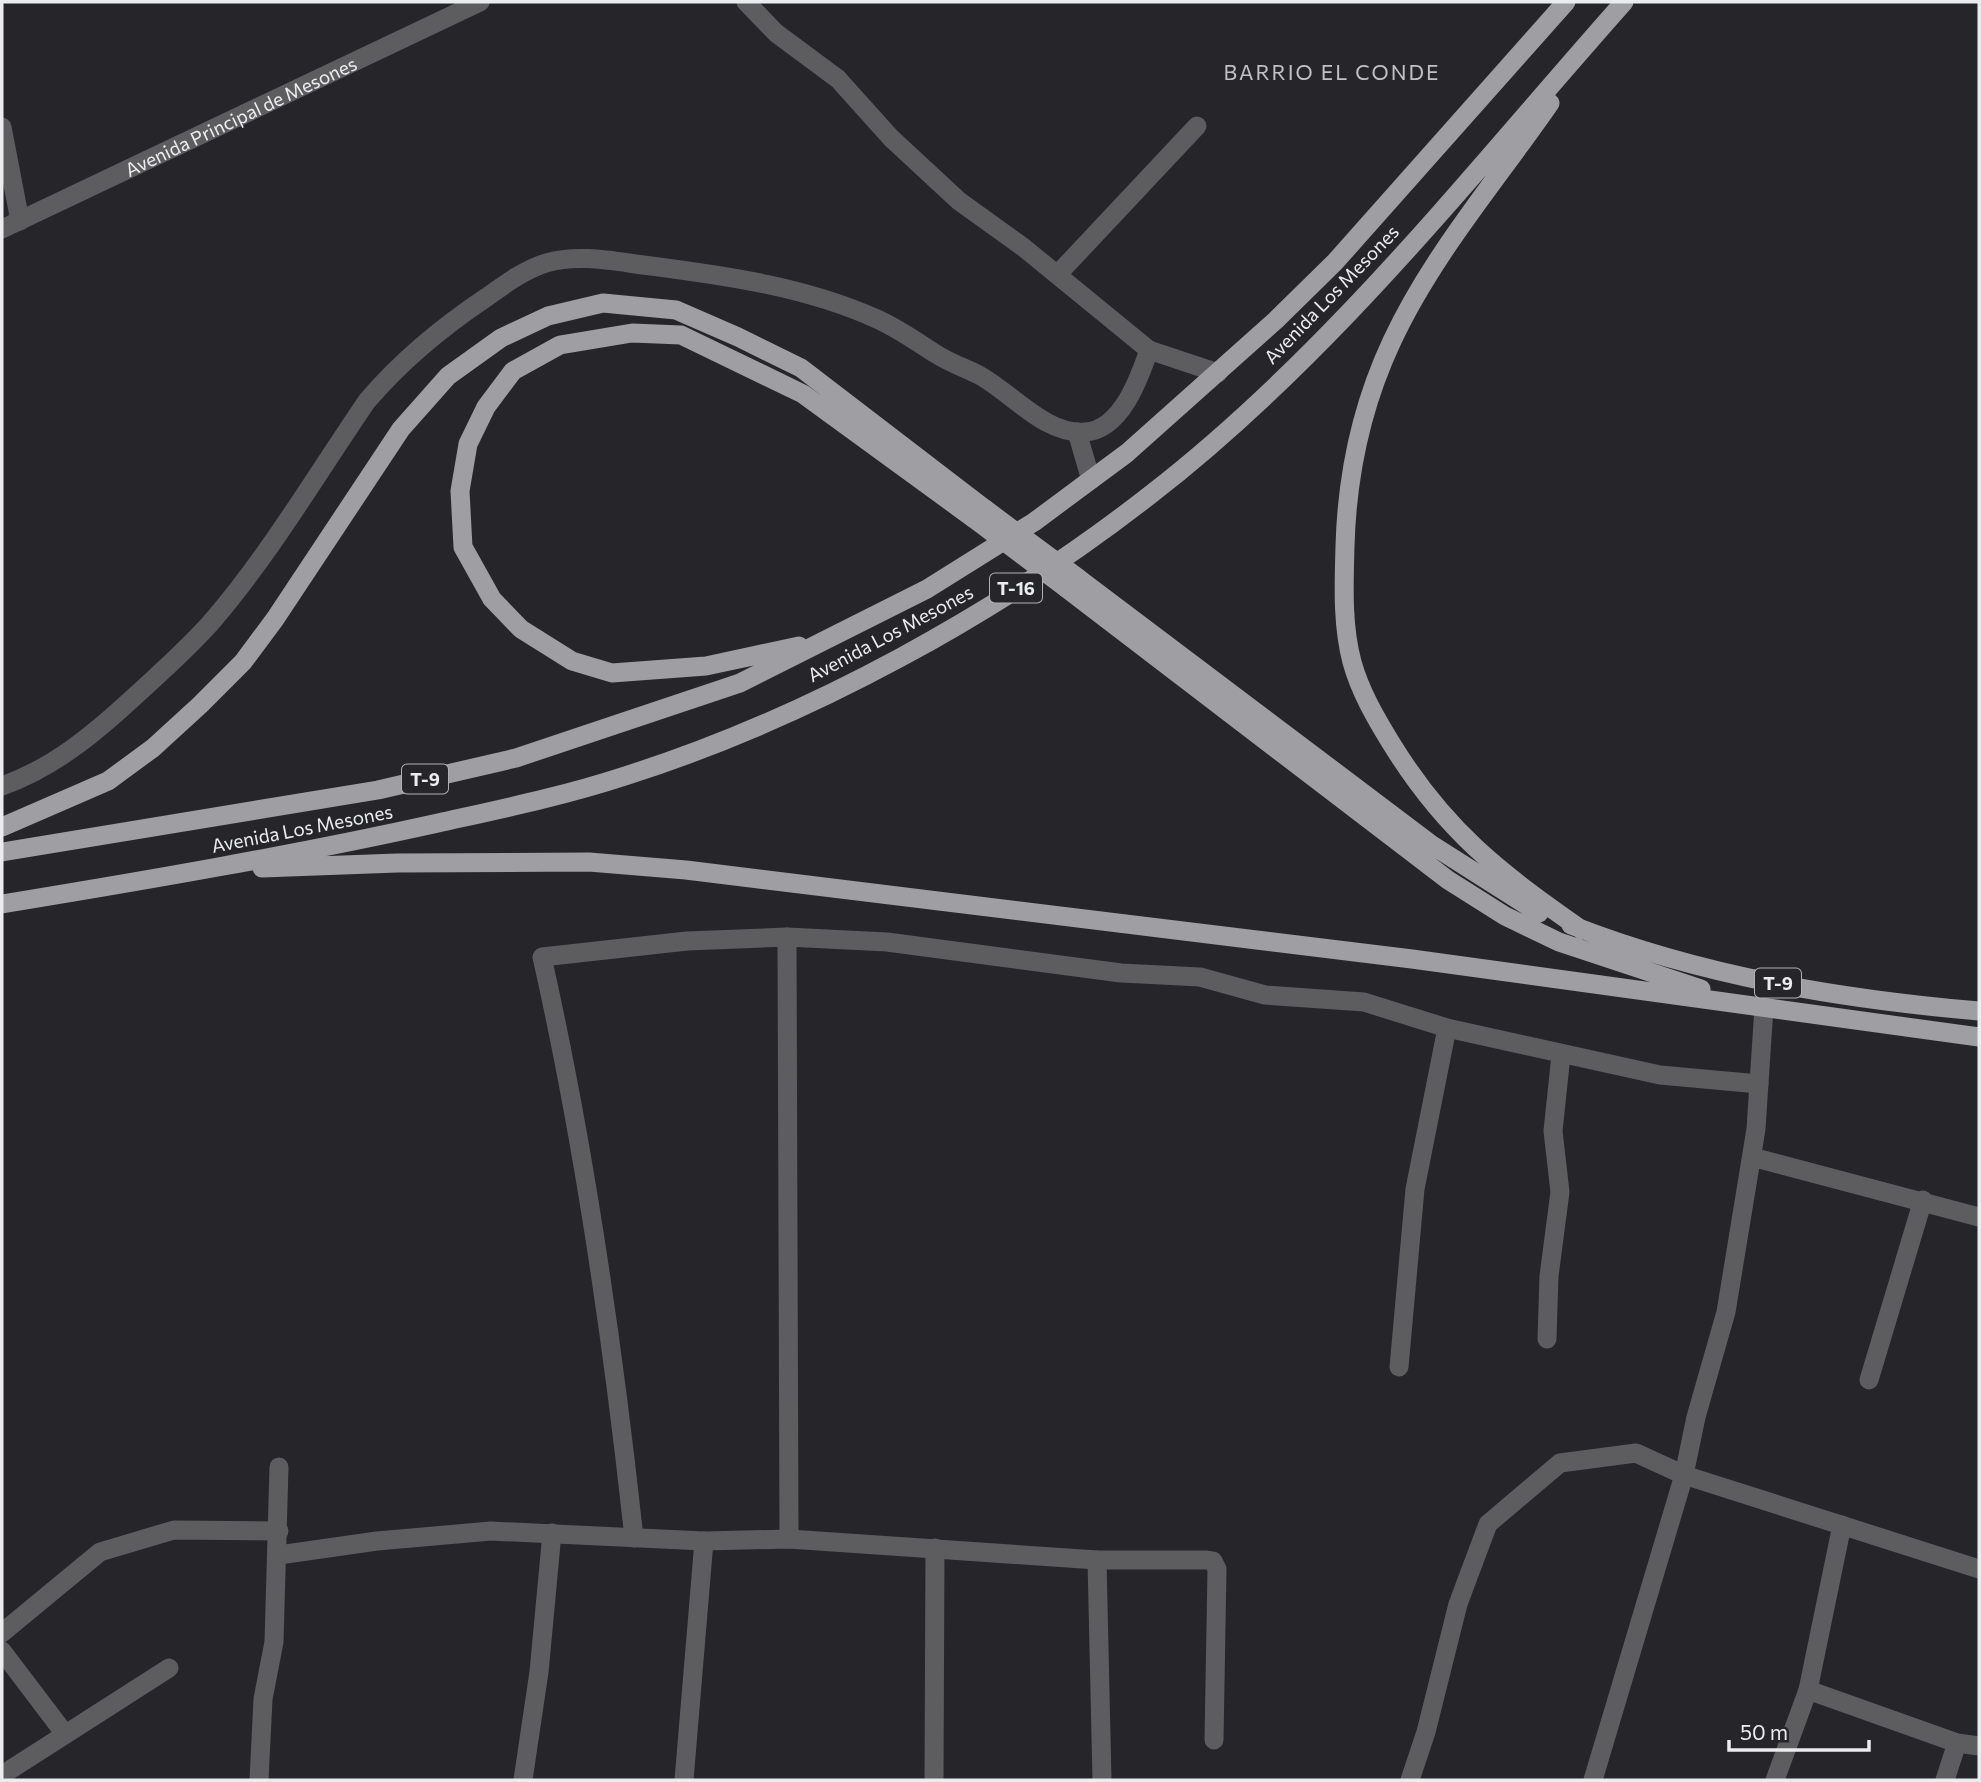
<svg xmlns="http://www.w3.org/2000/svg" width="1981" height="1782" viewBox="0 0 1981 1782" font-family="Commissioner,sans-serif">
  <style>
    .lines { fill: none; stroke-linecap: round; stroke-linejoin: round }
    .minor { stroke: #5d5d5f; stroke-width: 19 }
    .trunk { stroke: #9e9ea3; stroke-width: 19 }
    .trunk-bridge { stroke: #9e9ea3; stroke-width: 19 }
    .labels { text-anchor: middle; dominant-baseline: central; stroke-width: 5; stroke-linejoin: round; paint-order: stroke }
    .shield { fill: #26262a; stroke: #b0b1b3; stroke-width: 2 }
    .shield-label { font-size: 18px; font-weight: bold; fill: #ebecee }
    .street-label { font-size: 19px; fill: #ebecee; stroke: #26262a }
    .neighbourhood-label { font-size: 21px; letter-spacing: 2px; fill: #c0c0c5; stroke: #26262a }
  </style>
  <rect width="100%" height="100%" fill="#26262a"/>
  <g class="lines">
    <!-- minor -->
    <g class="minor">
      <path d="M746,2l30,31 62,46 53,59 68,63 64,46 126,103 69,23"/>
      <path d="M2,127l18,94"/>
      <path id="s1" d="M2,229l478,-227"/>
      <path d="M1058,274l139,-148"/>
      <path d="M1077,432l14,48"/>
      <path d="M2,786c51,-18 92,-52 132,-89 27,-25 56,-50 80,-78 57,-67 103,-145 153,-218 35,-41 75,-74 120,-104 18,-13 37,-27 59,-34 34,-10 71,-1 105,3 77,10 155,21 226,53 22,10 40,23 59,35 14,9 29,14 43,21 33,18 66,60 106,57 36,-2 54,-53 64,-82"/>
      <path d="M787,937l2,602"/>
      <path d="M1752,1157l227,60"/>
      <path d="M1547,1339l2,-63 11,-84 -7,-61 8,-76"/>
      <path d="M1399,1367l16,-178 32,-161"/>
      <path d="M1869,1380l54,-180"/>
      <path d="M634,1538c-21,-195 -49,-390 -92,-581l145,-16 100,-4 100,5 234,31 79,4 65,18 99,7 83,26 213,47 99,9"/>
      <path d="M279,1555l98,-14 114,-10 213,10 85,-2 308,21h110l6,1 4,8 -3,171"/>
      <path d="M1097,1560l5,220"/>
      <path d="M2,1633l98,-81 74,-22 105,1"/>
      <path d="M2,1651l63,83"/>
      <path d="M1808,1690l149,53 22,3"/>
      <path d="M2,1775l167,-107"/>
      <path d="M259,1780l4,-81 11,-57 5,-175"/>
      <path d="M523,1780l16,-108 13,-139"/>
      <path d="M684,1780l20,-239"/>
      <path d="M934,1780l1,-232"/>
      <path d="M1410,1780l16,-48 32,-128 30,-80 72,-61 76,-10 48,22 295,94"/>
      <path d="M1593,1780l91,-305 12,-58 30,-105 30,-183 8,-122"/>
      <path d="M1775,1780l33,-90 34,-165"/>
      <path d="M1945,1780l12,-37"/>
    </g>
    <!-- trunk -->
    <path class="trunk" d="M1550,103c-53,77 -118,152 -158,238 -31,66 -45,132 -47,205 -1,38 -3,78 7,116 8,29 23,55 39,81 54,88 108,129 191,187
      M1078,578l354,267 107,68
      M1066,588l382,292 57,36 54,26 142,47
      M799,646l-93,20 -94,7 -40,-12 -51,-32 -29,-30 -29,-52 -3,-56 8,-47 18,-37 27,-36 47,-26 72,-12 49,2 122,59 170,124
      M2,827l106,-46 45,-33 47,-43 43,-43 32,-43 126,-190 47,-53 53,-38 47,-22 55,-13 73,7 62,27 63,31 184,141
      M2,852l376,-62 138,-32 224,-75 187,-94 107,-67 93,-69 149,-133 59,-58 231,-260
      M262,868l135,-5 192,-1 97,8 726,89 567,78
      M2,904c146,-24 292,-49 436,-81 63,-14 126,-27 187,-47 183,-58 374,-163 525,-281 181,-140 323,-323 474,-493
      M1571,925c130,51 270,74 408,86"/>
    <!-- trunk-bridge -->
    <path class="trunk-bridge" d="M985,509l93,69
      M973,518l93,70"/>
  </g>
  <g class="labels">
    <!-- shield labels -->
    <g class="shield">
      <rect x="990" y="573.5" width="52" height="29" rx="5"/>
      <rect x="402" y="764.5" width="46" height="29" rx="5"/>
      <rect x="1755" y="968.5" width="46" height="29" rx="5"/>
    </g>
    <g class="shield-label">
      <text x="1016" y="588">T-16</text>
      <text x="425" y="779">T-9</text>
      <text x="1778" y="983">T-9</text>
    </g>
    <!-- street labels -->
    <g class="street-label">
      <text stroke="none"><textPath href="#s1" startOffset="264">Avenida Principal de Mesones</textPath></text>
      <text transform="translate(1331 294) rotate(-46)">Avenida Los Mesones</text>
      <text transform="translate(890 633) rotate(-28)">Avenida Los Mesones</text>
      <text transform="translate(302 828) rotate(-11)">Avenida Los Mesones</text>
    </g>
    <!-- neighbourhood labels -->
    <g class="neighbourhood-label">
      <text x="1332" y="71">BARRIO EL CONDE</text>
    </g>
  </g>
  <!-- border -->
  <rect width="1981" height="1782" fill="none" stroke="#ebecee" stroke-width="7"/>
  <!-- scale -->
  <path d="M1729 1740v10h140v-10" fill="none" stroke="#ebecee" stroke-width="3.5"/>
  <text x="1740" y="1740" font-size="21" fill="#ebecee" stroke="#26262a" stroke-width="5" paint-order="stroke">50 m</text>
</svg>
